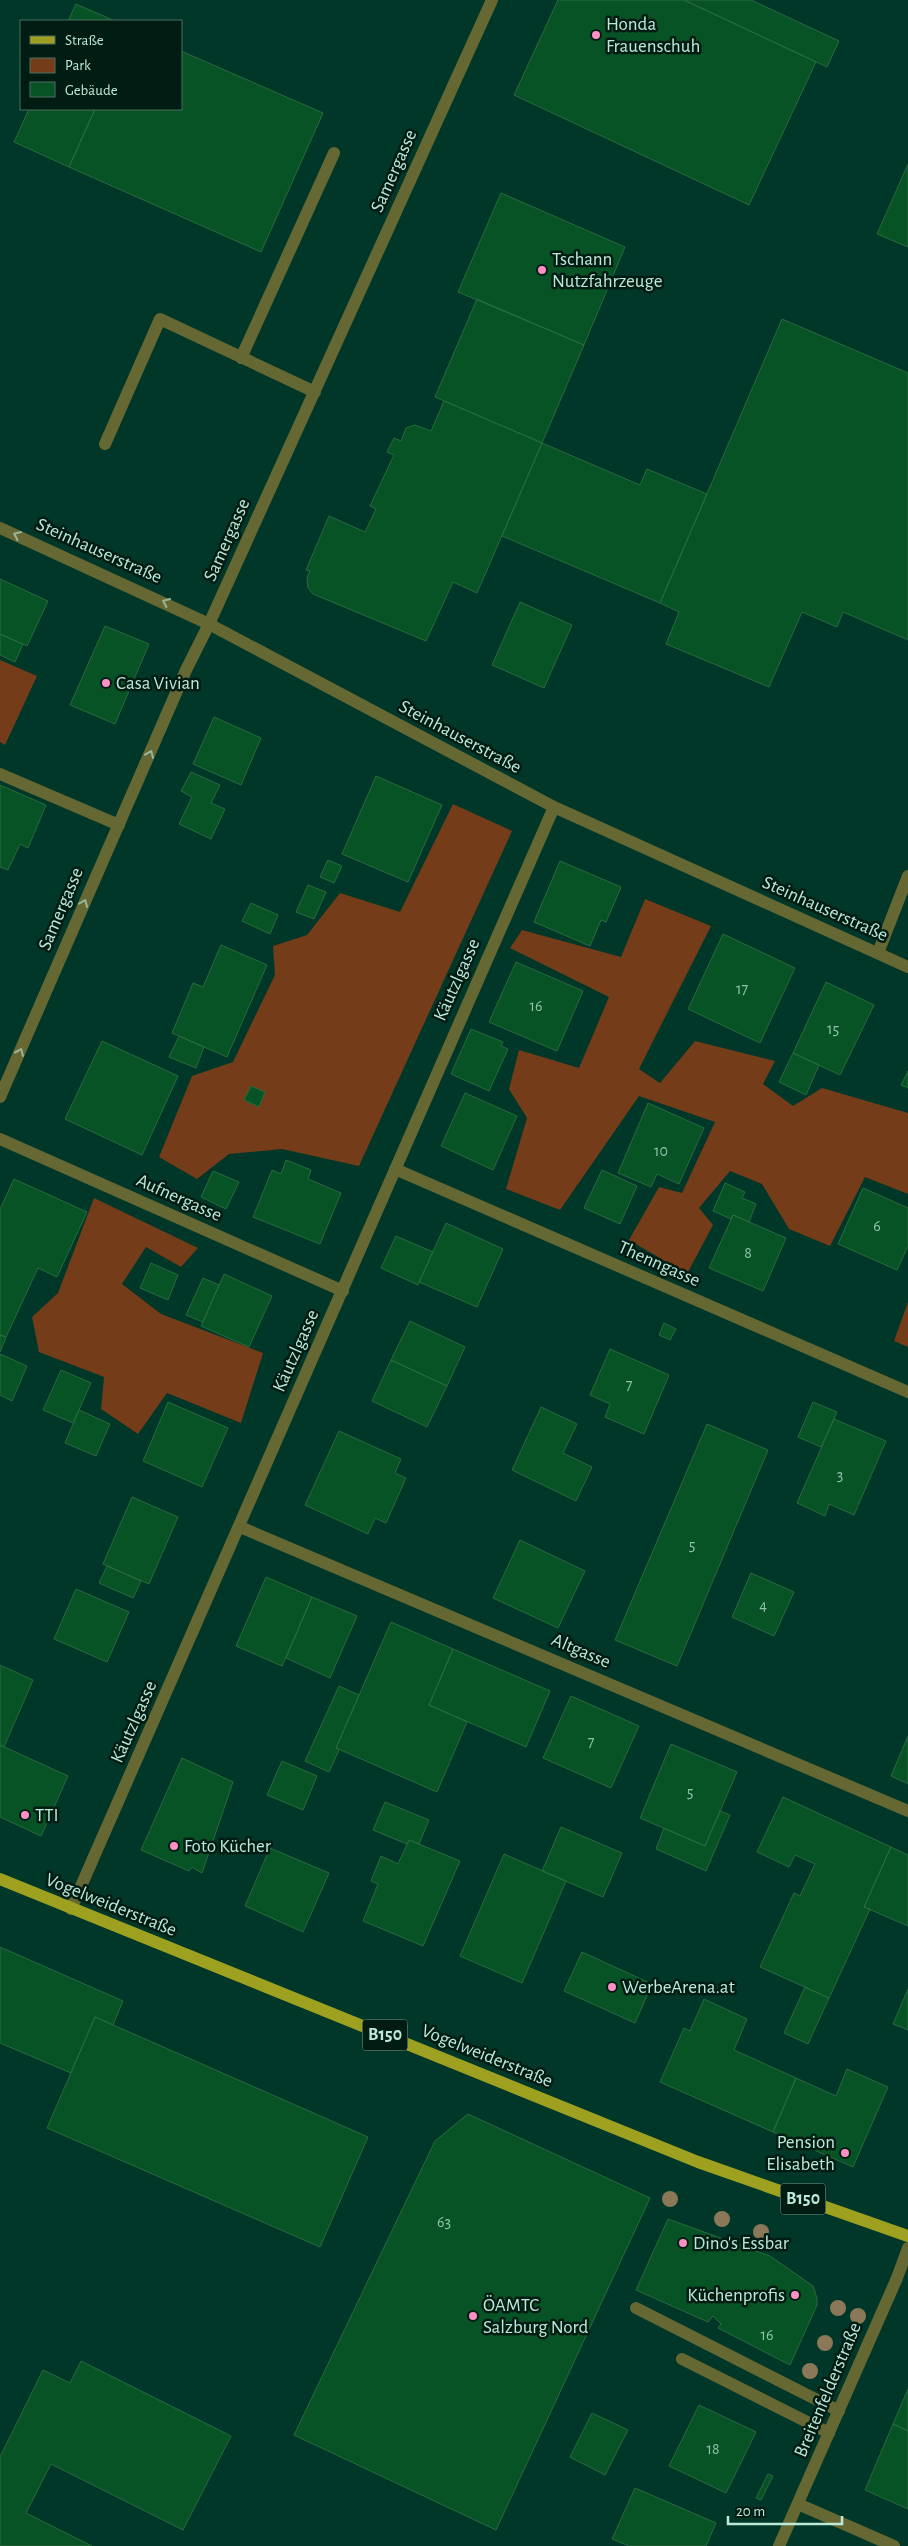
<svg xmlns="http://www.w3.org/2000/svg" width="908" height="2546" viewBox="0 0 908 2546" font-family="'Alegreya Sans',sans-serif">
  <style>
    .green { fill: #743c18 }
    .building { fill: #085326; stroke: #296b3d }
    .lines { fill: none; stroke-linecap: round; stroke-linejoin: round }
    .service { stroke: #666833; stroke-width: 12 }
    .minor { stroke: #666833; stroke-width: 12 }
    .primary { stroke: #9ea020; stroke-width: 12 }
    .tree { fill: #8a7859 }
    .oneway { stroke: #9ab597 }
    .poi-dot { fill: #fc8fc3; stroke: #001c13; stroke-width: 2 }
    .labels { text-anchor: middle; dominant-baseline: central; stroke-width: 5; stroke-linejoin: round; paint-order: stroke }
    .number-label { font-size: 16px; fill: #90c4ac }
    .shield { fill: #001c13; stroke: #84ac9e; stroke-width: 1 }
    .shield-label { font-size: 18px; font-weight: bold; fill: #bde9d9 }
    .poi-label { font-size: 19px; fill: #bde9d9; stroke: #001c13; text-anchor: start }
    .street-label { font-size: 19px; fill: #bde9d9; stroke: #001c13 }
  </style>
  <rect width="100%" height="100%" fill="#003729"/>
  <!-- green -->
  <path class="green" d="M0,660l37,16 -32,69 -5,-3z
    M453,804l59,27 -153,335 -77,-17 -53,5 -32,25 -38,-22 33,-81 41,-14 42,-87 -2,-29 34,-11 33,-42 60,19z
    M645,899l66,27 -72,143 21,14 35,-42 80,20 -12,23 30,22 29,-18 86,25v81l-43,-17 -35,69 -41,-17 -27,-45 -32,-13 -31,37 14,17 -26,49 -58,-34 30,-53 23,6 33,-71 -76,-26 -79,114 -54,-21 21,-71 -18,-29 10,-39 60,18 30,-71 -99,-49 12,-18 99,27z
    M94,1198l104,50 -17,19 -35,-20 -24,37 39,30 102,39 -22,70 -74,-30 -29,41 -37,-25 3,-32 -65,-25 -7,-35 26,-24z
    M908,1302v45l-14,-6z"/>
  <!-- building -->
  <path class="building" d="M558,0h126l132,62 -67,143 -235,-110z
    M684,0h67l88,41 -12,26z
    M76,4l39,17h-47z
    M181,51l142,62 -62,139 -192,-85 26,-58h86z
    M29,109h66l-26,58 -55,-25z
    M908,164v83l-31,-13z
    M501,193l124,54 -41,98 -126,-53z
    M477,299l107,46 -42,98 -107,-46z
    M782,319l126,54v267l-65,-28 -6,15 -35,-15 -33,75 -103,-43 13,-32 -19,-9z
    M444,401l98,42 -65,150 -24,-11 -27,59 -113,-47 -5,-6 -1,-10 3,-7 -4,-1 23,-54 36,16 11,-23 -6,-3 24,-51 -7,-3 7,-14 7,3 5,-13 9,-3 16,6z
    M542,443l98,42 7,-16 60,25 -47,109 -158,-67z
    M0,579l48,22 -21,45 -27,-12z
    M520,602l52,23 -28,63 -52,-23z
    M105,626l44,18 -34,80 -45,-19z
    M0,634l23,10 -8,18 -15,-7z
    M214,717l47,21 -20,47 -48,-21z
    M191,772l29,13 -9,18 14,6 -14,30 -32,-15 13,-27 -11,-6z
    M376,776l66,29 -34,77 -66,-28z
    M0,785l46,20 -18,43 -8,-4 -12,26 -8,-3z
    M328,860l14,6 -8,17 -14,-6z
    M560,861l61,26 -15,35 -5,-2 -11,26 -56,-24z
    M308,885l18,7 -12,27 -18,-7z
    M251,903l27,12 -8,19 -28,-13z
    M723,934l72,34 -35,75 -72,-34z
    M221,945l46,20 -40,92 -55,-24 21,-50 10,4z
    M516,962l67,29 -26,60 -68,-29z
    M826,982l48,23 -34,70 -47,-22z
    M471,1029l32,13 -2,4 7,3 -19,42 -38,-17z
    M179,1036l25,11 -8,21 -27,-11z
    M102,1041l76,35 -36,79 -77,-36z
    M793,1053l26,12 -13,30 -27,-13z
    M908,1071v17l-7,-3z
    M251,1086l14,6 -6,15 -15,-7z
    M465,1093l52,23 -24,54 -52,-24z
    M648,1103l56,25 -25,56 -22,-10 -6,13 -33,-14z
    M286,1160l25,10 -3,9 33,14 -21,51 -67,-27 19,-47 9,4z
    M602,1170l35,16 -17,38 -36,-16z
    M213,1171l26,11 -13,27 -25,-12z
    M14,1179l73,33 -30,65 -19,-9 -32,69 -6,-2v-126z
    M725,1183l20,9 -3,6 14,6 -7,18 -16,-7 -2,4 -18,-8z
    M863,1188l45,20v38l-11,24 -59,-26z
    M733,1215l53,23 -23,53 -54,-23z
    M446,1223l57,26 -26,58 -58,-25z
    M396,1236l37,16 -15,33 -37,-17z
    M151,1263l27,12 -10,25 -28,-12z
    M224,1274l48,22 -23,51 -48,-21z
    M203,1278l16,7 -16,37 -17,-7z
    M410,1321l55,26 -18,39 -56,-26z
    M664,1323l12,6 -6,11 -11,-5z
    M0,1335l6,2 -6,15z
    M610,1349l59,26 -25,59 -39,-17 5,-13 -20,-9z
    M0,1354l27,12 -15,35 -12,-6z
    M391,1360l56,26 -20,41 -55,-26z
    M61,1370l30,13 -18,40 -30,-13z
    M168,1402l60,26 -26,59 -59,-26z
    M813,1402l24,10 -16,35 -23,-10z
    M541,1407l36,17 -14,29 29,14 -16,34 -64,-31z
    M79,1410l31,14 -14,32 -31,-13z
    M834,1419l52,22 -32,74 -25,-11 -4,12 -28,-13z
    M707,1424l61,26 -91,216 -62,-26z
    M339,1431l62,28 -6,14 11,5 -20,45 -11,-5 -7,16 -63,-29z
    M132,1497l46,20 -29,67 -46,-20z
    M520,1540l65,31 -27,57 -65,-30z
    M107,1566l34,15 -8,17 -34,-15z
    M751,1573l43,19 -20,44 -42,-19z
    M266,1577l46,20 -30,69 -46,-20z
    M76,1589l53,23 -22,50 -53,-23z
    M312,1597l45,19 -27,62 -44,-20z
    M391,1622l62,27 -24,56 38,17 -30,70 -101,-44z
    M453,1649l97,42 -24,56 -97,-42z
    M0,1665l33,15 -29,67 -4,-2z
    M339,1686l20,9 -23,53 3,2 -10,22 -24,-11z
    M571,1696l68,30 -28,62 -68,-30z
    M908,1736v48l-17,-8z
    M671,1744l66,28 -32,74 -65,-28z
    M0,1745l68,31 -27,60 -41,-19z
    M182,1758l51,24 -31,91 -10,-6 -3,4 -48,-21z
    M282,1761l35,15 -14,34 -36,-15z
    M783,1797l108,50 -27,60 6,2 -41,89 -69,-31 34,-74 6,3 15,-32 -20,-9 -6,12 -32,-15z
    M385,1802l44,18 -10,24 -10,-4 -2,4 -34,-14z
    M720,1811l10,4 -24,56 -50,-22 8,-21 41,18z
    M561,1827l61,26 -19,44 -61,-26z
    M409,1840l51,21 -37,85 -60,-25 15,-37 -7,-3 10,-25 17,8z
    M891,1847l17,8v71l-44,-19z
    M270,1848l59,25 -26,59 -58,-26z
    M504,1854l62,27 -44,102 -62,-27z
    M0,1947l123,54 -10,24 -18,-8 -24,56 -71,-30z
    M582,1952l70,32 -17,39 -71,-32z
    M805,1987l24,11 -21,46 -24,-11z
    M908,1989v41l-15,-6z
    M704,1999l43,20 -13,31 62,28 -23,54 -113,-50 24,-54 6,3z
    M95,2017l273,120 -48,110 -273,-119z
    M847,2069l41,18 -35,80 -80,-35 23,-54 40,18z
    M468,2114l182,84 -154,332 -202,-95 141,-294z
    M668,2219l102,37 43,30 4,12v7l-27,60 -72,-37 3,-4 -8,-8 -5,6 -72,-32z
    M81,2361l150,75 -48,94 -132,-66 -25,49 66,33h-92v-89l43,-87 27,13z
    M908,2389v42l-15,-7z
    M699,2405l57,27 -30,61 -57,-27z
    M592,2413l36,17 -23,45 -35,-18z
    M893,2424l15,7v78l-43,-19z
    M768,2474l5,2 -12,24 -5,-2z
    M635,2488l81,35 -10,23h-77l-17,-7z"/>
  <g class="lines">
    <!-- service -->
    <path class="service" d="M241,358l93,-205
      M105,444l55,-125 155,73
      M0,774l119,51
      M878,953l30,-77
      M636,2308l203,103
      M682,2359l147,74
      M798,2504l96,42"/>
    <!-- minor -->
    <path class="minor" d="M0,528l209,96 345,183 354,160
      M0,1097l186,-427 23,-46 283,-624
      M0,1139l343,152
      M395,1169l513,223
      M240,1527l668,284
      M71,1909l483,-1102
      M779,2546l118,-268 11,-30"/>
    <!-- primary -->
    <path class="primary" d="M0,1879l698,283 210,74"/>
  </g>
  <!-- trees -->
  <g class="tree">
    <circle cx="670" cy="2199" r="8"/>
    <circle cx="722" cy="2219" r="8"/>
    <circle cx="761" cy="2232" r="8"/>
    <circle cx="838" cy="2308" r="8"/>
    <circle cx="858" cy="2316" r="8"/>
    <circle cx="825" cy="2343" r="8"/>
    <circle cx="810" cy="2371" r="8"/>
  </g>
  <!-- one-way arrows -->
  <defs><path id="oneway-chevron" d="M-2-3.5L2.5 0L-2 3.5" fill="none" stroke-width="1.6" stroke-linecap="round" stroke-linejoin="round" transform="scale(1.25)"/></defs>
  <g class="oneway">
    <use href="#oneway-chevron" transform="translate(17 535) rotate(-156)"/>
    <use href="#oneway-chevron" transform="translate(166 602) rotate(-155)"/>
    <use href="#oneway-chevron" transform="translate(150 754) rotate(-67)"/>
    <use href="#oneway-chevron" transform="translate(84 903) rotate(-67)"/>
    <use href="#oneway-chevron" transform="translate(20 1052) rotate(-66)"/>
  </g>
  <!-- markers -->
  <g class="poi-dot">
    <circle cx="596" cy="35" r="5"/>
    <circle cx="542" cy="270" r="5"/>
    <circle cx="106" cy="683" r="5"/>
    <circle cx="25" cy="1815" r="5"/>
    <circle cx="174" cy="1846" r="5"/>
    <circle cx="612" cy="1987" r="5"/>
    <circle cx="845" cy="2153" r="5"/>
    <circle cx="683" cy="2243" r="5"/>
    <circle cx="795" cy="2295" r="5"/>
    <circle cx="473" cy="2316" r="5"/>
  </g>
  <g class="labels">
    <!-- number labels -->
    <g class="number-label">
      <text x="742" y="989">17</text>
      <text x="536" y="1006">16</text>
      <text x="833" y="1029">15</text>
      <text x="661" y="1151">10</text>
      <text x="877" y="1226">6</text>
      <text x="748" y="1253">8</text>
      <text x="629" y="1385">7</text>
      <text x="840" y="1475">3</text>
      <text x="692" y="1545">5</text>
      <text x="763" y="1605">4</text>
      <text x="591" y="1742">7</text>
      <text x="690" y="1792">5</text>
      <text x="444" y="2222">63</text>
      <text x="767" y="2335">16</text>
      <text x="713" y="2449">18</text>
    </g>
    <!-- shield labels -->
    <g class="shield">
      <rect x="362.5" y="2019.5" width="45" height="31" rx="4"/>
      <rect x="780.5" y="2183.5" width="45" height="31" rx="4"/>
    </g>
    <g class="shield-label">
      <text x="385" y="2035">B150</text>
      <text x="803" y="2199">B150</text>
    </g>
    <!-- poi labels -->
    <g class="poi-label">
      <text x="606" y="24">Honda<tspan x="606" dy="22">Frauenschuh</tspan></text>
      <text x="552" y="259">Tschann<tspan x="552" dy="22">Nutzfahrzeuge</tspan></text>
      <text x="116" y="683">Casa Vivian</text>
      <text x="35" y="1815">TTI</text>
      <text x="184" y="1846">Foto Kücher</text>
      <text x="622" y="1987">WerbeArena.at</text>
      <text x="835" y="2142" text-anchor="end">Pension<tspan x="835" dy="22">Elisabeth</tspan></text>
      <text x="693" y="2243">Dino's Essbar</text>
      <text x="785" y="2295" text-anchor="end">Küchenprofis</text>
      <text x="483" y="2305">ÖAMTC<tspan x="483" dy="22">Salzburg Nord</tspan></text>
    </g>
    <!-- street labels -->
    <g class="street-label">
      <text transform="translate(394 171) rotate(-66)">Samergasse</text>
      <text transform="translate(227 540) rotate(-66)">Samergasse</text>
      <text transform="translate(99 551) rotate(24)">Steinhauserstraße</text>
      <text transform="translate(460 737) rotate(28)">Steinhauserstraße</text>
      <text transform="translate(61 909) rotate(-67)">Samergasse</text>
      <text transform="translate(825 909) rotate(24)">Steinhauserstraße</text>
      <text transform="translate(457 980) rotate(-66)">Käutzlgasse</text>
      <text transform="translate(179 1198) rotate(24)">Aufnergasse</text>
      <text transform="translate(659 1264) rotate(24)">Thenngasse</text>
      <text transform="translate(296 1351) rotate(-66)">Käutzlgasse</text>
      <text transform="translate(581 1651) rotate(23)">Altgasse</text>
      <text transform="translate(134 1722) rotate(-66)">Käutzlgasse</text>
      <text transform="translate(111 1905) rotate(22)">Vogelweiderstraße</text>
      <text transform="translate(487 2056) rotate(22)">Vogelweiderstraße</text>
      <text transform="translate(828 2390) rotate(-67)">Breitenfelderstraße</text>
    </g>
  </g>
  <!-- legend -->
  <rect x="20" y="20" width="162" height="90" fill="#001c13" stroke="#4c6e62"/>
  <rect x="30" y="36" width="25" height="8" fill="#9ea020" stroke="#4c6e62"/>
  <text x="65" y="45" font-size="15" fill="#bde9d9">Straße</text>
  <rect x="30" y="58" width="25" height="15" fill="#743c18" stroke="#4c6e62"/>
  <text x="65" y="70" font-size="15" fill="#bde9d9">Park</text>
  <rect x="30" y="82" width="25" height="15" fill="#085326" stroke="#4c6e62"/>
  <text x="65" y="95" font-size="15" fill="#bde9d9">Gebäude</text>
  <!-- scale -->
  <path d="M728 2516v8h114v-8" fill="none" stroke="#bde9d9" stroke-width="2.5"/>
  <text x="736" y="2516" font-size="15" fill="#bde9d9" stroke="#001c13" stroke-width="4" paint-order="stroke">20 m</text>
</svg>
